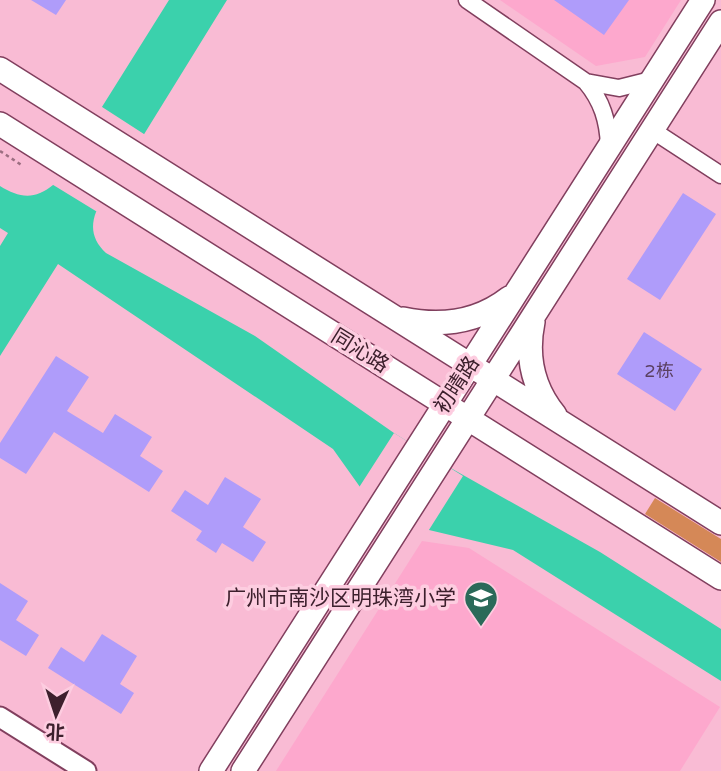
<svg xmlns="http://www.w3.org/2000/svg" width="721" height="771" viewBox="0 0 721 771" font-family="'Varela Round','Noto Sans SC',sans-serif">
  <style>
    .built { fill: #fda8cd }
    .green { fill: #d58857 }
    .water { fill: #3bd1ac }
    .pier { fill: #f9bbd4 }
    .building { fill: #af9cfa }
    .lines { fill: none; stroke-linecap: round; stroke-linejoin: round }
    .minor-casing { stroke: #813f5e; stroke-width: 19 }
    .tertiary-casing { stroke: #813f5e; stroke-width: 23 }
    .secondary-casing { stroke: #813f5e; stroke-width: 26 }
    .path { stroke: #9c6e81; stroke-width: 2.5; stroke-dasharray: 3.5 3.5; stroke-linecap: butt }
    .minor { stroke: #fff; stroke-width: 16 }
    .tertiary { stroke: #fff; stroke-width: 19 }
    .secondary { stroke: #fff; stroke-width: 23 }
    .labels { text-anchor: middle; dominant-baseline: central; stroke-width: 7; stroke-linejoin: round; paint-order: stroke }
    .number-label { font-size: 18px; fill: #5a3f60 }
    .street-label { font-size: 21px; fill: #3d202d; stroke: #fdcde0 }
    .poi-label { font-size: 21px; fill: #3d202d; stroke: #fdcde0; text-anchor: end }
  </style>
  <rect width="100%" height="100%" fill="#f9bbd4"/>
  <!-- built -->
  <path class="built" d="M500,0h181l-36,57 -49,9z
    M422,541l47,7 251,159 -40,64h-404z"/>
  <!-- green -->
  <path class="green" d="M655,498l66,41v23l-76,-48z"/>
  <!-- water -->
  <path class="water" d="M169,0h58l-131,212c-6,16 -3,29 10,41l149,83 139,97 46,29 160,90 121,77v52l-208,-131 -84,-20 -69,-43 -27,-38 -275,-185 -58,92v-110l8,-13 -8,-5v-42c19,12 35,14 53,-1z"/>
  <!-- pier -->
  <path class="pier" d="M99,105l48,31 -48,77 -49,-30z
    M394,433l69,43 -36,57 -69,-44z"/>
  <!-- building -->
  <path class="building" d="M31,0h35l-10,15z
    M554,0h75l-25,35z
    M683,193l33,21 -56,86 -33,-21z
    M644,332l58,37 -27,42 -58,-37z
    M56,356l33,21 -22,34 36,22 12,-19 37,23 -12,19 23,15 -14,21 -95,-60 -28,42 -26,-16v-15z
    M225,477l36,22 -18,28 23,15 -13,20 -31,-19 -6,10 -20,-13 6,-9 -31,-20 14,-21 23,15z
    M0,583l28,18 -12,19 23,15 -13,21 -26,-16z
    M102,634l35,22 -17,28 14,9 -13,21 -73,-46 13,-21 23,15z"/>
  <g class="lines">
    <!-- minor casing -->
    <g class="minor-casing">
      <path id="minor" d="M467,0l119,82 33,6 32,-8
        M586,82c16,19 22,39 23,64
        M652,130l69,45"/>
    </g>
    <!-- tertiary casing -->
    <g class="tertiary-casing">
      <path id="tertiary" d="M0,717l86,54"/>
    </g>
    <!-- secondary casing -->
    <g class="secondary-casing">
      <path id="secondary" d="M0,69l721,454
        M0,124l721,454
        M403,319c38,8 75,3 106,-21
        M533,322c-7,34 0,66 22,93
        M211,771l492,-771
        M243,771l478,-749"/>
    </g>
    <!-- path -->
    <path class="path" d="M0,151l23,15"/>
    <!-- minor -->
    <use href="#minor" class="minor"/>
    <!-- tertiary -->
    <use href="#tertiary" class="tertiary"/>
    <!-- secondary -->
    <use href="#secondary" class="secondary"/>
  </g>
  <!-- icons -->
  <defs>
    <g id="school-pin" transform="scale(1.75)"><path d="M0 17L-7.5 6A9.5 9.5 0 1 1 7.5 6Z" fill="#2a6a59" stroke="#fdcde0"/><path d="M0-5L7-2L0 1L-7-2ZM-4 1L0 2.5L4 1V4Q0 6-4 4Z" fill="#fff"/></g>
  </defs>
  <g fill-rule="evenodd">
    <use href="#school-pin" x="481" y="598"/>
  </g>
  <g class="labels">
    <!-- number labels -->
    <g class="number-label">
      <text x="659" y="371">2栋</text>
    </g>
    <!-- street labels -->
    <g class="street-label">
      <text transform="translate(360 351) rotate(32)">同沁路</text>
      <text transform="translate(457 385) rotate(-57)">初晴路</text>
    </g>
    <!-- poi labels -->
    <g class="poi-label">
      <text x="456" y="598">广州市南沙区明珠湾小学</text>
    </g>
  </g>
  <!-- north arrow -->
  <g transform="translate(56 715) rotate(183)" stroke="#fdcde0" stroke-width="5" paint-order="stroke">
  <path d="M0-5L12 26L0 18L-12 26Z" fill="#3d202d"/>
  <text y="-10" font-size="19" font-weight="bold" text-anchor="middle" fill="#3d202d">北</text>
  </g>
</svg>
